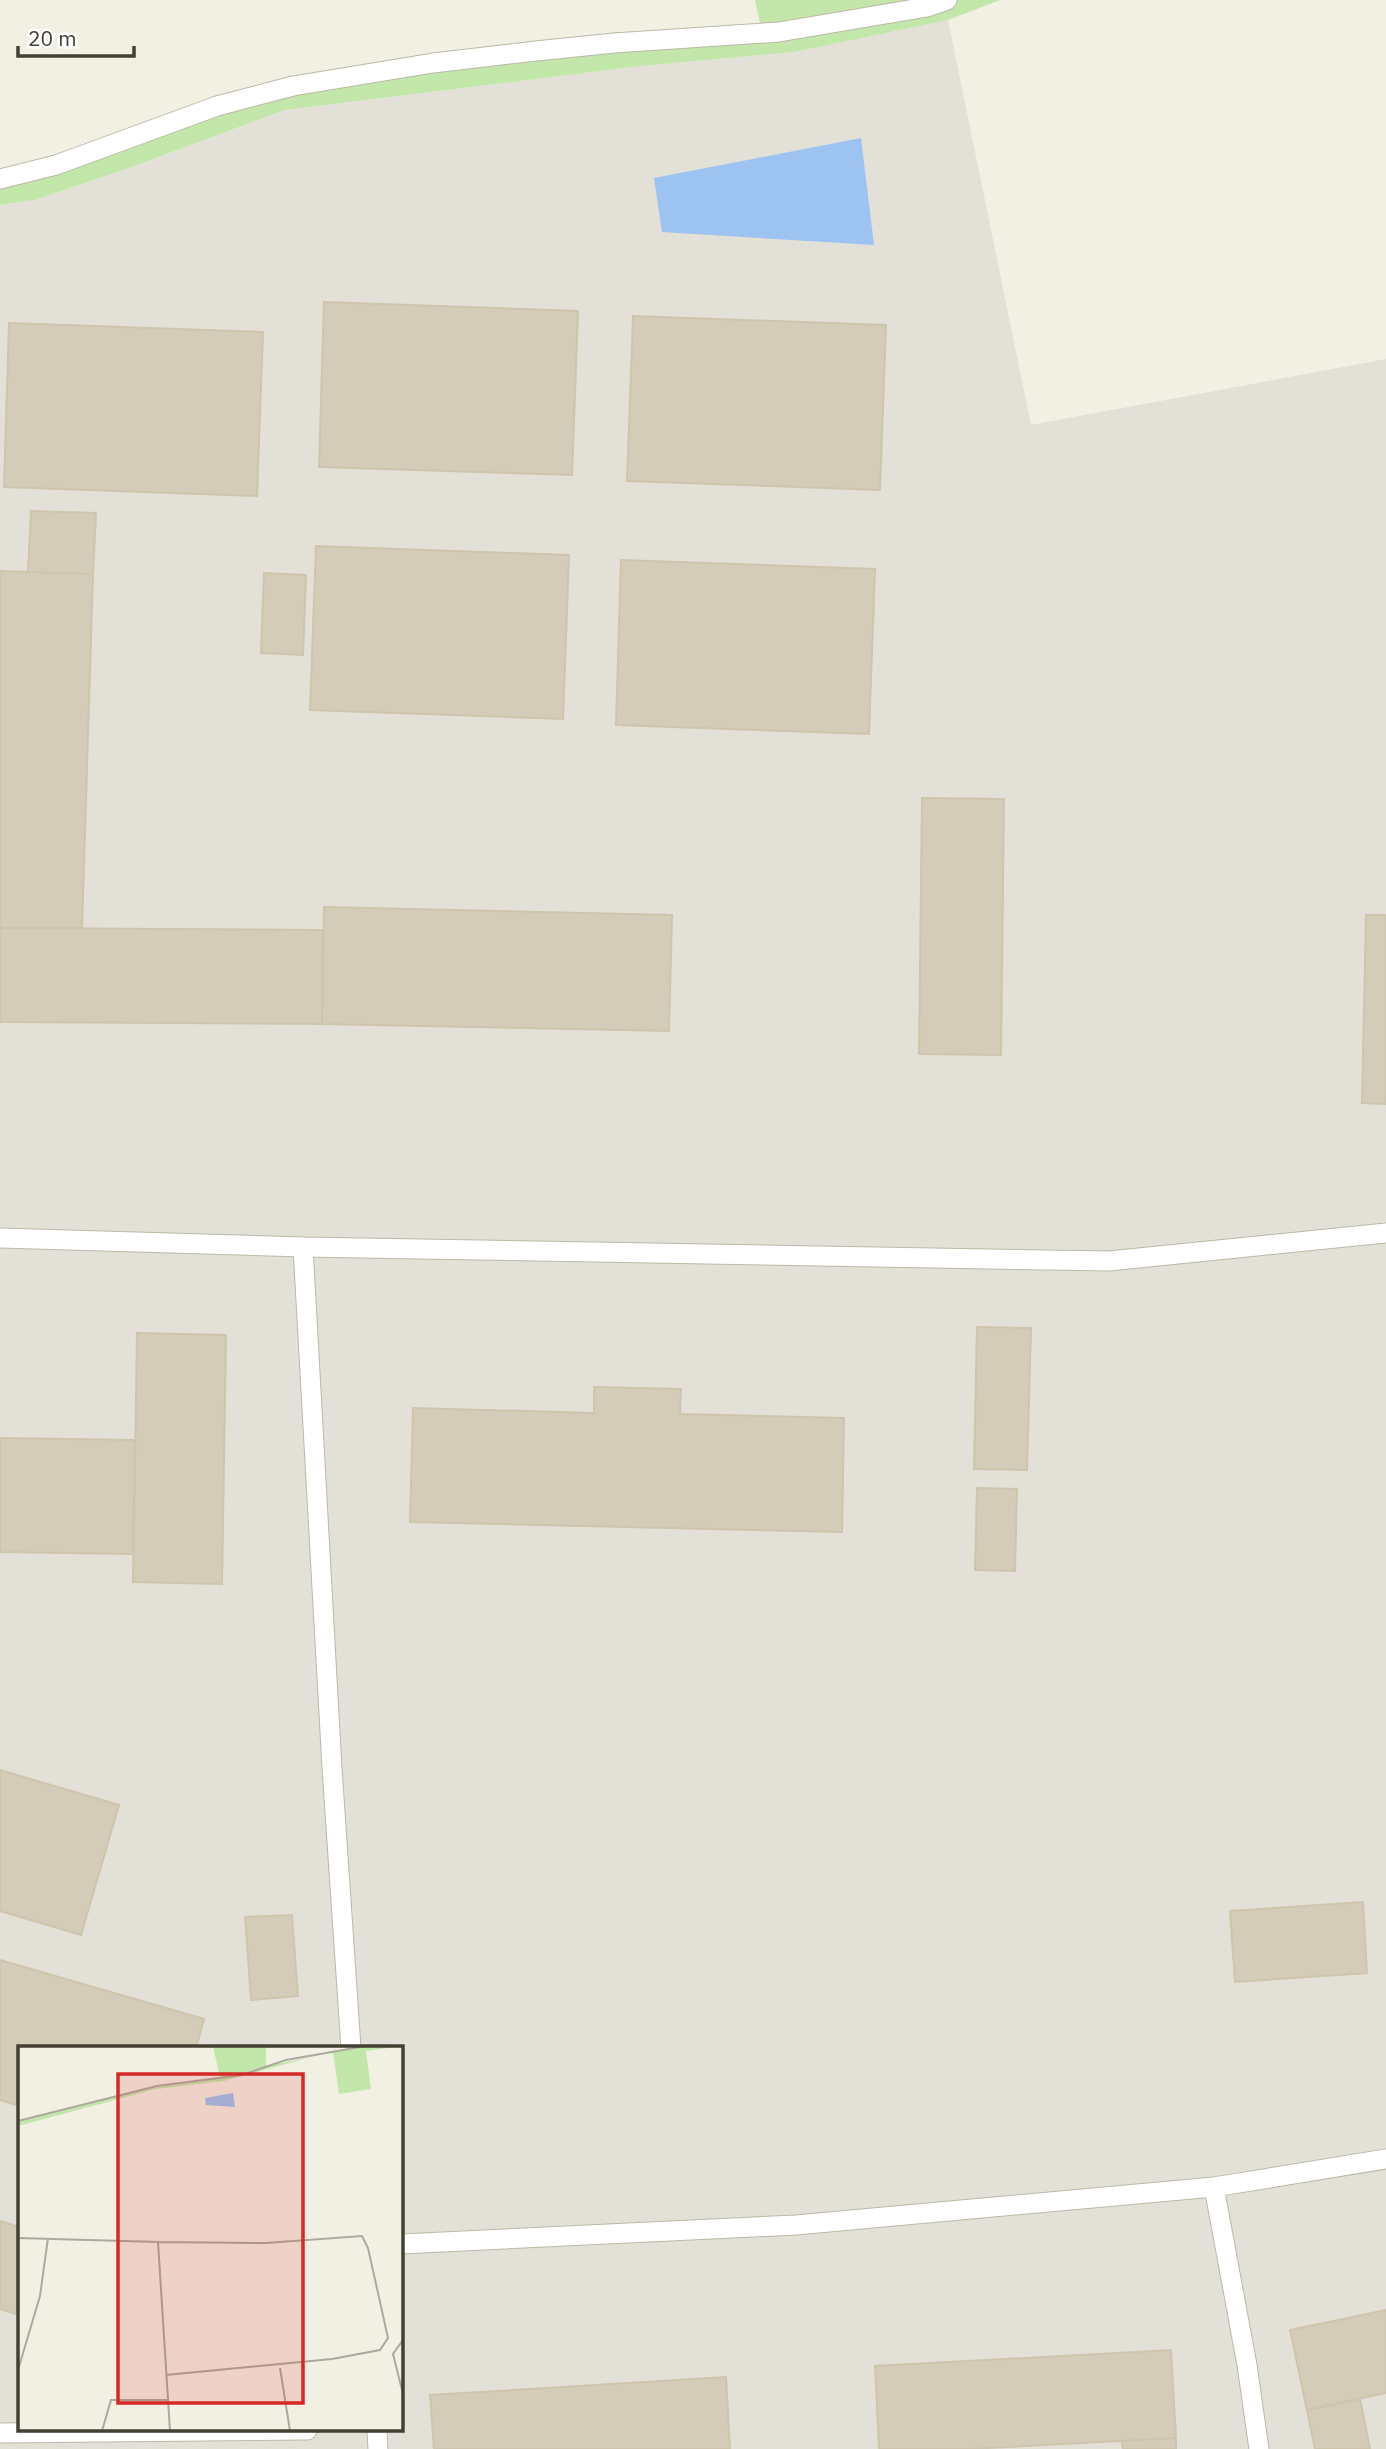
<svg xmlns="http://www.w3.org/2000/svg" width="1386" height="2449" viewBox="0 0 1386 2449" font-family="'IBM Plex Sans',sans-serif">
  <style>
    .industrial { fill: #e3e0d8; fill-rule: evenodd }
    .green { fill: #c3e7ab }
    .water { fill: #9dc3f0 }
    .building { fill: #d3ccb8; stroke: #cec5ac; stroke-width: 2 }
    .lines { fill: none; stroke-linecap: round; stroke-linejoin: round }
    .service-casing { stroke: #bdb8a6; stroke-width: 21 }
    .service { stroke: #fff; stroke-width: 19 }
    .inset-road { fill: none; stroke: #aca99d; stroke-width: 2 }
    .view { fill: #d62828; fill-opacity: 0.15; stroke: #d62828; stroke-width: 3.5 }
    .inset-edge { fill: none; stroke: #433f33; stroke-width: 3.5 }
  </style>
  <rect width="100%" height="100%" fill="#f2efe3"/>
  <!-- industrial -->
  <path class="industrial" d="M948,20l83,405 355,-66v2090h-1386v-2244l35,-5 94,-32 156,-58 356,-44 154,-14zM19,2048h382v382h-382z"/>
  <!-- green -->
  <path class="green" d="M755,0h182l-176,28z
    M956,0h44l-52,20 -153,32 -154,14 -356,44 -156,58 -94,32 -35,5v-18l221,-77 214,-42 493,-57z"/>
  <!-- water -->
  <path class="water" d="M861,138l13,107 -212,-13 -8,-54z"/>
  <!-- building -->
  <path class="building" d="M324,302l254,9 -6,164 -253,-8z
    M633,316l253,9 -6,165 -253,-9z
    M9,323l254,9 -6,164 -253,-9z
    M31,511l65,2 -3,61 -65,-2z
    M316,546l253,9 -6,164 -253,-9z
    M621,560l254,9 -6,165 -253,-9z
    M0,571l93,3 -11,354h-82z
    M264,573l42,2 -3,80 -42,-2z
    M922,798l82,1 -3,256 -82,-1z
    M324,907l348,8 -3,116 -347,-7z
    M1366,915h20v189l-24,-1z
    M0,928l323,2 -1,94 -322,-2z
    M977,1327l54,1 -4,142 -53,-1z
    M137,1333l89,2 -4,249 -89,-2z
    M594,1387l87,2 -1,25 164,4 -2,114 -432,-10 3,-114 181,5z
    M0,1438l135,2 -2,114 -133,-2z
    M977,1488l40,1 -2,82 -40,-1z
    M0,1770l119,35 -38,130 -81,-24z
    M1363,1902l4,71 -132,9 -5,-71z
    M292,1915l6,81 -47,4 -6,-83z
    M0,1960l204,59 -8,29h-177v58l-19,-6z
    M0,2221l19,6v88l-19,-6z
    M1386,2310v83l-79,17 -17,-80z
    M1171,2350l5,88 -207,11h-90l-4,-83z
    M726,2377l4,72h-296l-4,-54z
    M1360,2399l10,50h-55l-8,-39z
    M1176,2438v11h-53l-1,-8z"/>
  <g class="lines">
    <!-- service casing -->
    <g class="service-casing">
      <path id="service" d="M0,179l56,-14 161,-59 76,-20 140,-23 103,-12 78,-8 165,-11 148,-25 20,-7
        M0,1238l303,9 29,521 19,280
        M303,1247l806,14 277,-28
        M1214,2187l33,178 12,84
        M401,2244l395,-19 418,-38 172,-28
        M377,2430l1,19
        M0,2433l307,-3"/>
    </g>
    <!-- service -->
    <use href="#service" class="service"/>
  </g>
  <!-- overview -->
  <g transform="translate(18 2046)">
    <rect width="385" height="385" fill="#f2efe3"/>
    <path d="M195,0h53v20l42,-8 -84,23 -68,8 -138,37v-4l133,-34 69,-10zM355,0h30l-37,5 5,38 -32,5 -6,-42z" fill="#c3e7ab"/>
    <path d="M215,47l2,14 -29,-2 -1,-7z" fill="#9dc3f0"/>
    <path class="inset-road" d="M0,75l139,-35 85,-11 44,-15 80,-14M0,192l140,4 12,189M140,196l108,1 96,-7 6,12 20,90 -8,12 -48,9 -166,16M385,294l-10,14 10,40M262,322l10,63M0,324l22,-74 8,-58M84,385l9,-31h57"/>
    <path class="view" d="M100,28h185v329h-185z"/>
    <rect width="385" height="385" class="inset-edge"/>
  </g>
  <!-- scale -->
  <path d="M18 46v10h116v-10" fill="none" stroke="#433f33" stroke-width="3.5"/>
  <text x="28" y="46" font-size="21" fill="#433f33" stroke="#ffffff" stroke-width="5" paint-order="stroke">20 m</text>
</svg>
